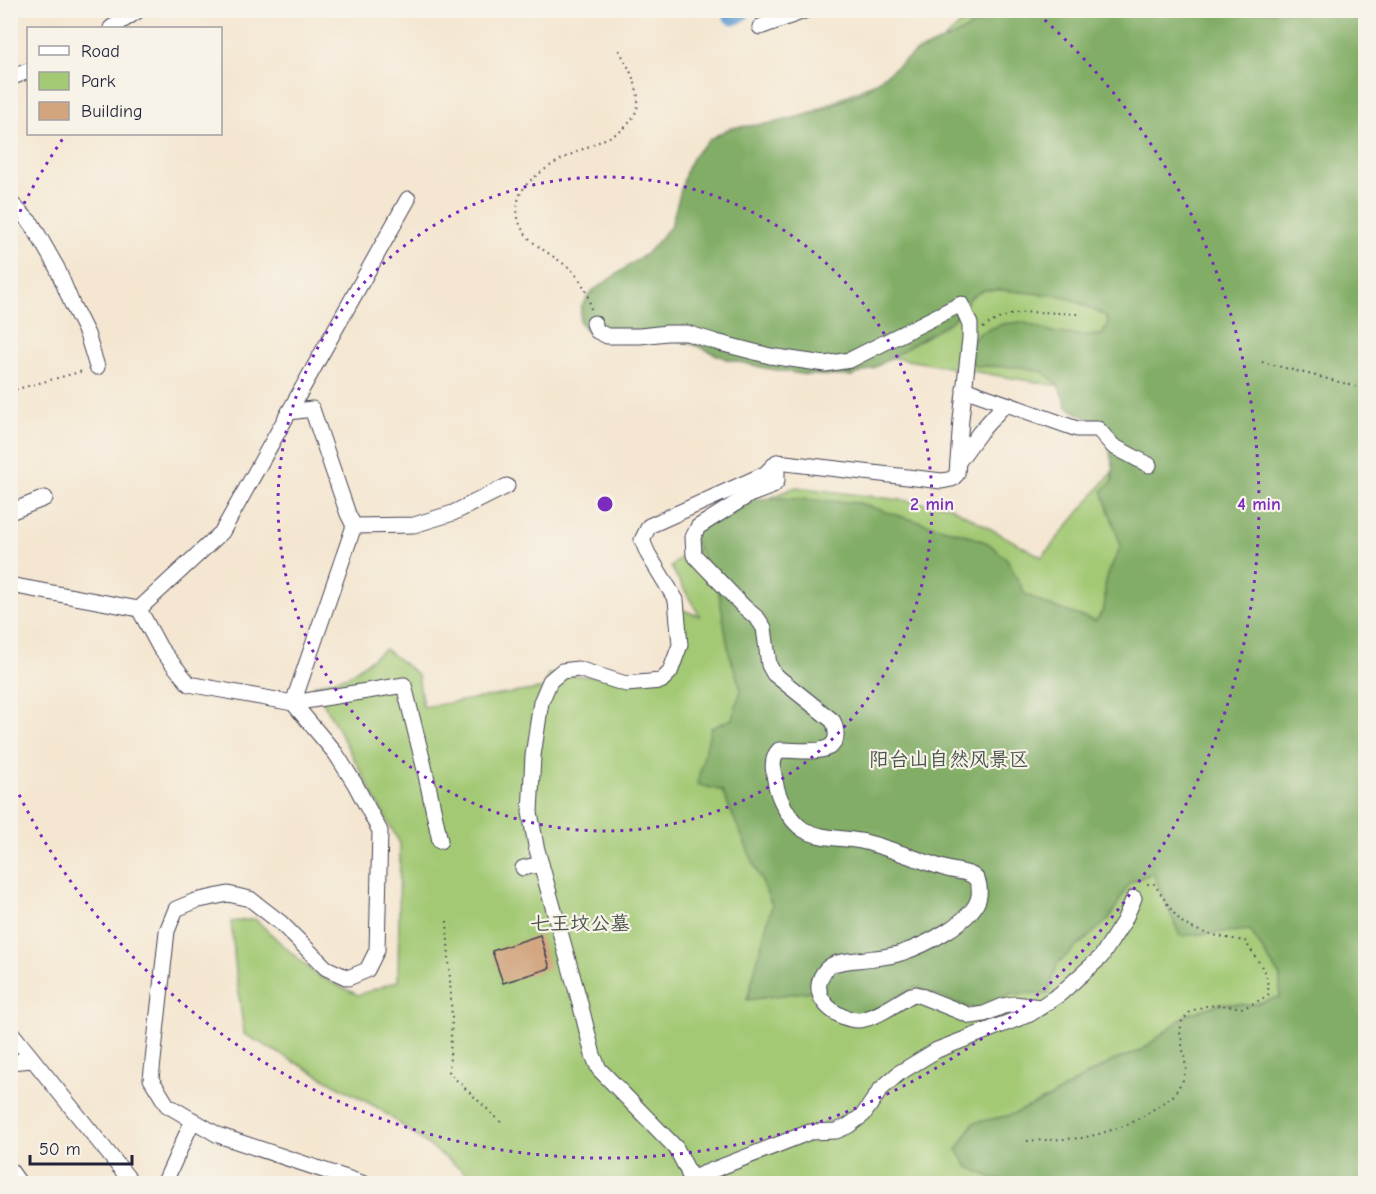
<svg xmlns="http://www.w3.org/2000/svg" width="1376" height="1194" viewBox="0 0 1376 1194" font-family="'Comic Neue','LXGW WenKai TC',sans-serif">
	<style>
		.green { fill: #a3c974; stroke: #627658; stroke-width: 1.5 }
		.forest { fill: #82ad66; stroke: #526850; stroke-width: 1.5 }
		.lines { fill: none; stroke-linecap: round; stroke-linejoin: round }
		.river { stroke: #649ed3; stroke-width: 24 }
		.building { fill: #d2a57f }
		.minor-casing { stroke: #423f51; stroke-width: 17 }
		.path { stroke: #423f51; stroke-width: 2; stroke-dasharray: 1.5 4.5; stroke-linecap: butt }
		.minor { stroke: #fff; stroke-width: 15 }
		.ring { fill: none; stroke: #7b2cbf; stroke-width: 3; stroke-dasharray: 3 6 }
		.labels { text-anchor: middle; stroke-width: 4.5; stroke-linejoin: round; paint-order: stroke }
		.park-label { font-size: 20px; fill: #49544c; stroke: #f7f3e8 }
		.centre { fill: #7b2cbf; stroke: #f7f3e8; stroke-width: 3 }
		.ring-label { font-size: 18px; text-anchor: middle; font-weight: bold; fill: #7b2cbf; stroke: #f7f3e8; stroke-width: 4.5; stroke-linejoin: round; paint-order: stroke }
	</style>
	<rect width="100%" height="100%" fill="#f7f3e8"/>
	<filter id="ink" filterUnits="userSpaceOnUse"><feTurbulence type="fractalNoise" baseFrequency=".0167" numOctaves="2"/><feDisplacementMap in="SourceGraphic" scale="12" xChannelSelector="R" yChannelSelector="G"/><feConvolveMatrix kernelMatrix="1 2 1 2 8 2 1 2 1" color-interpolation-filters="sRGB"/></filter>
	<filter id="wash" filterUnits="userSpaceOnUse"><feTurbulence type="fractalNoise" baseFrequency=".008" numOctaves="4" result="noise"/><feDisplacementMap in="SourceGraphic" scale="24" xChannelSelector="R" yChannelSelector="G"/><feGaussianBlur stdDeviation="1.35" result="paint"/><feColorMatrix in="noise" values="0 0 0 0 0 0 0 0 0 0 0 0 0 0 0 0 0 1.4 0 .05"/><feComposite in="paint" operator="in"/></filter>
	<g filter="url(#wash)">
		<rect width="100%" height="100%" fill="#f4e6d0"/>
		<polygon class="green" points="975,11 1365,11 1365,1183 579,1184 573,1182 472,1177 378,1108 244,1034 236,973 231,922 255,919 287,949 318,976 358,995 398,981 400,844 314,685 348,676 385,649 418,675 423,707 545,688 548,674 623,678 666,672 678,650 674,607 700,616 671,567 715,521 796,487 949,506 1042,557 1142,436 1129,398 697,324 679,236 706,163 920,61"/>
		<path class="forest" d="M1000,11H1365V1183L1003,1184L1002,1181L992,1178L968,1167L957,1150L973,1123L1011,1115L1051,1097L1078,1080L1113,1061L1142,1050L1186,1015L1222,1003L1251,1005L1280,997V977L1250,930L1180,936L1153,873L1130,882L1109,919L1057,964L1048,993L1010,994L978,1010L915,987L862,1018L824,1007L811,991L747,1000L772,905L722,791L697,784L711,728L732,719L741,690L729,653L719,594L711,573L690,533L750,499L781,498L859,503L899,516L964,534L988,543L1007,559L1025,594L1047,605L1095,621C1111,604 1102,599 1106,581C1109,569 1116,557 1121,546L1102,491L1113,481V465L1105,430L1092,420L1081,415L1067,407L1058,385L1043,372L1021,367L975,366L968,357L969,344L980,333L1002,324L1022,322L1056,333L1080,335H1102L1108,325L1106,316L1073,300L1061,296L1001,290H984L971,297L952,321L874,368L852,376L807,375L765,368L726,359L700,347L676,339H607L587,332L580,322L581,307L591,292L647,253L671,226L687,168L694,155L710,139L730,128L774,123L817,112L864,91L916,52L954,36Z"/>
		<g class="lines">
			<polyline class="river" points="734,13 739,10"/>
		</g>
		<g id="blocks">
			<polygon class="building" points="540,935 550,968 503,983 492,951"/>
		</g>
	</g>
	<g filter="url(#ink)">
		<use href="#blocks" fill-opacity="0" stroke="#423f51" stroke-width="1.5"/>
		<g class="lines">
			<g class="minor-casing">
				<g id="minor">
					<polyline points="760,27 807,10"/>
					<polyline points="111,28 139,10"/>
					<polyline points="10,78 28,71"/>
					<polyline points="10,202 32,224 57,268 72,304 87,334 97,367"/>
					<polyline points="964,389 1077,429 1098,429 1113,446 1149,465"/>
					<polyline points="289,412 312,409 348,514 354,526"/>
					<path d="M777,462V481L773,486L749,495L698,527L693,537L694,555L743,606L758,619L764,628L769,665L774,674L833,721C849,761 800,749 779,750C771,758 773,770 775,780C777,796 789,821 804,830C823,840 845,837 865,842C893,849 920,861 947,869C954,871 962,871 969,874C979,877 980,887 979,896C975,921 923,946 901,953C893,956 883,957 874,958C863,960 843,960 834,964C828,966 824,971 821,977C811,999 837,1020 859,1020C875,1019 897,1003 911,995L916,994L971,1016L984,1014L1003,1006L1014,1004L1041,1007"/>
					<polyline points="958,462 980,432 1005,404"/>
					<polyline points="10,512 45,498"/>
					<polyline points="10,585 139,609"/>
					<polyline points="440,841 424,766 404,685 293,703 354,526 414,525 453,513 507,486"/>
					<polyline points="541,864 536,846 530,812 533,756 541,702 550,681 562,671 578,669 626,684 661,681 670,672 680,645 676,600 648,554 642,540 649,526 765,474 777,462 942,481 952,479 957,474 961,419 970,338 970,324 961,304 850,360 825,364 770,356 716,342 687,333 667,333 640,336 607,336 597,331 594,323"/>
					<polyline points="523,868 541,864 580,1003 593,1055 599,1069 676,1148 687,1169 692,1184"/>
					<polyline points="10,1031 133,1184"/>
					<polyline points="10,1062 33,1060"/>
					<polyline points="10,1170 20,1184"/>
					<polyline points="690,1179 810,1132 836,1131 848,1126 863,1115 881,1089 899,1073 937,1050 1030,1014 1060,994 1101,957 1124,921 1134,898"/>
					<polyline points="164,1184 193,1120"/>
					<polyline points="365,1184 218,1135 167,1105 151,1079 167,931 176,909 195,901 228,894 250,899 281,923 326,968 348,978 367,970 377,950 380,831 355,784 336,754 293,703 189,684 160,648 139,609 222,532 408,199"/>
				</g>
			</g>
			<g class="path">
				<path d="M591,309C589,295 581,278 570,269C546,248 512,240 518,201C521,188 530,180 540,173C558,159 581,150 601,141C608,137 616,135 622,130C631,122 639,111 638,99C637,81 626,63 618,48"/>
				<path d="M983,328C1012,306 1045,313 1079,314"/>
				<polyline points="1262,362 1366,389"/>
				<polyline points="10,391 83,371"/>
				<polyline points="447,921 452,1019 449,1073 504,1125"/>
				<path d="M1027,1141L1082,1138L1099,1134L1127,1125L1145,1115L1173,1096L1183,1080L1186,1068L1180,1032L1182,1021L1191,1011L1205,1006L1221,1005L1244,1008L1262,999L1269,994L1266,973L1245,941C1230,939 1192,932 1182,922C1171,912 1163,896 1154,884H1146L1144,886"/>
			</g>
			<use href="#minor" class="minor"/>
		</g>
	</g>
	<g class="ring">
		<circle cx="605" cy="504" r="327"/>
		<path d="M12 228A654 654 0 0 1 66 134M1038 14A654 654 0 1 1 12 780"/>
	</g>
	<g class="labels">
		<g class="park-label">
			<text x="949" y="766">阳台山自然风景区</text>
			<text x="580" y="930">七王坟公墓</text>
		</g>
	</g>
	<circle cx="605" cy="504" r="9" class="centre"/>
	<g class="ring-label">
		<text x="932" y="510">2 min</text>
		<text x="1259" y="510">4 min</text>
	</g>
	<rect width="1376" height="1194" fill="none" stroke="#f7f3e8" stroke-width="36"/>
	<rect x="27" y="27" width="195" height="108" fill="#f7f3e8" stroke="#a29fa3" stroke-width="1.5"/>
	<rect x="39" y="46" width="30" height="9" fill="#ffffff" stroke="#a29fa3" stroke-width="1.5"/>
	<text x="81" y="57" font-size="18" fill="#22223b">Road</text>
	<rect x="39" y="72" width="30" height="18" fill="#a3c974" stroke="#a29fa3" stroke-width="1.5"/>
	<text x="81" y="87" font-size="18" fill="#22223b">Park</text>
	<rect x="39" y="102" width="30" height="18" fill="#d2a57f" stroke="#a29fa3" stroke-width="1.5"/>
	<text x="81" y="117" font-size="18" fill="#22223b">Building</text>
	<path d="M30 1155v9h102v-9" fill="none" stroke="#22223b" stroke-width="3"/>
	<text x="39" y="1155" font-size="18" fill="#22223b" stroke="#f7f3e8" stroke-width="4.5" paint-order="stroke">50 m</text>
</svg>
